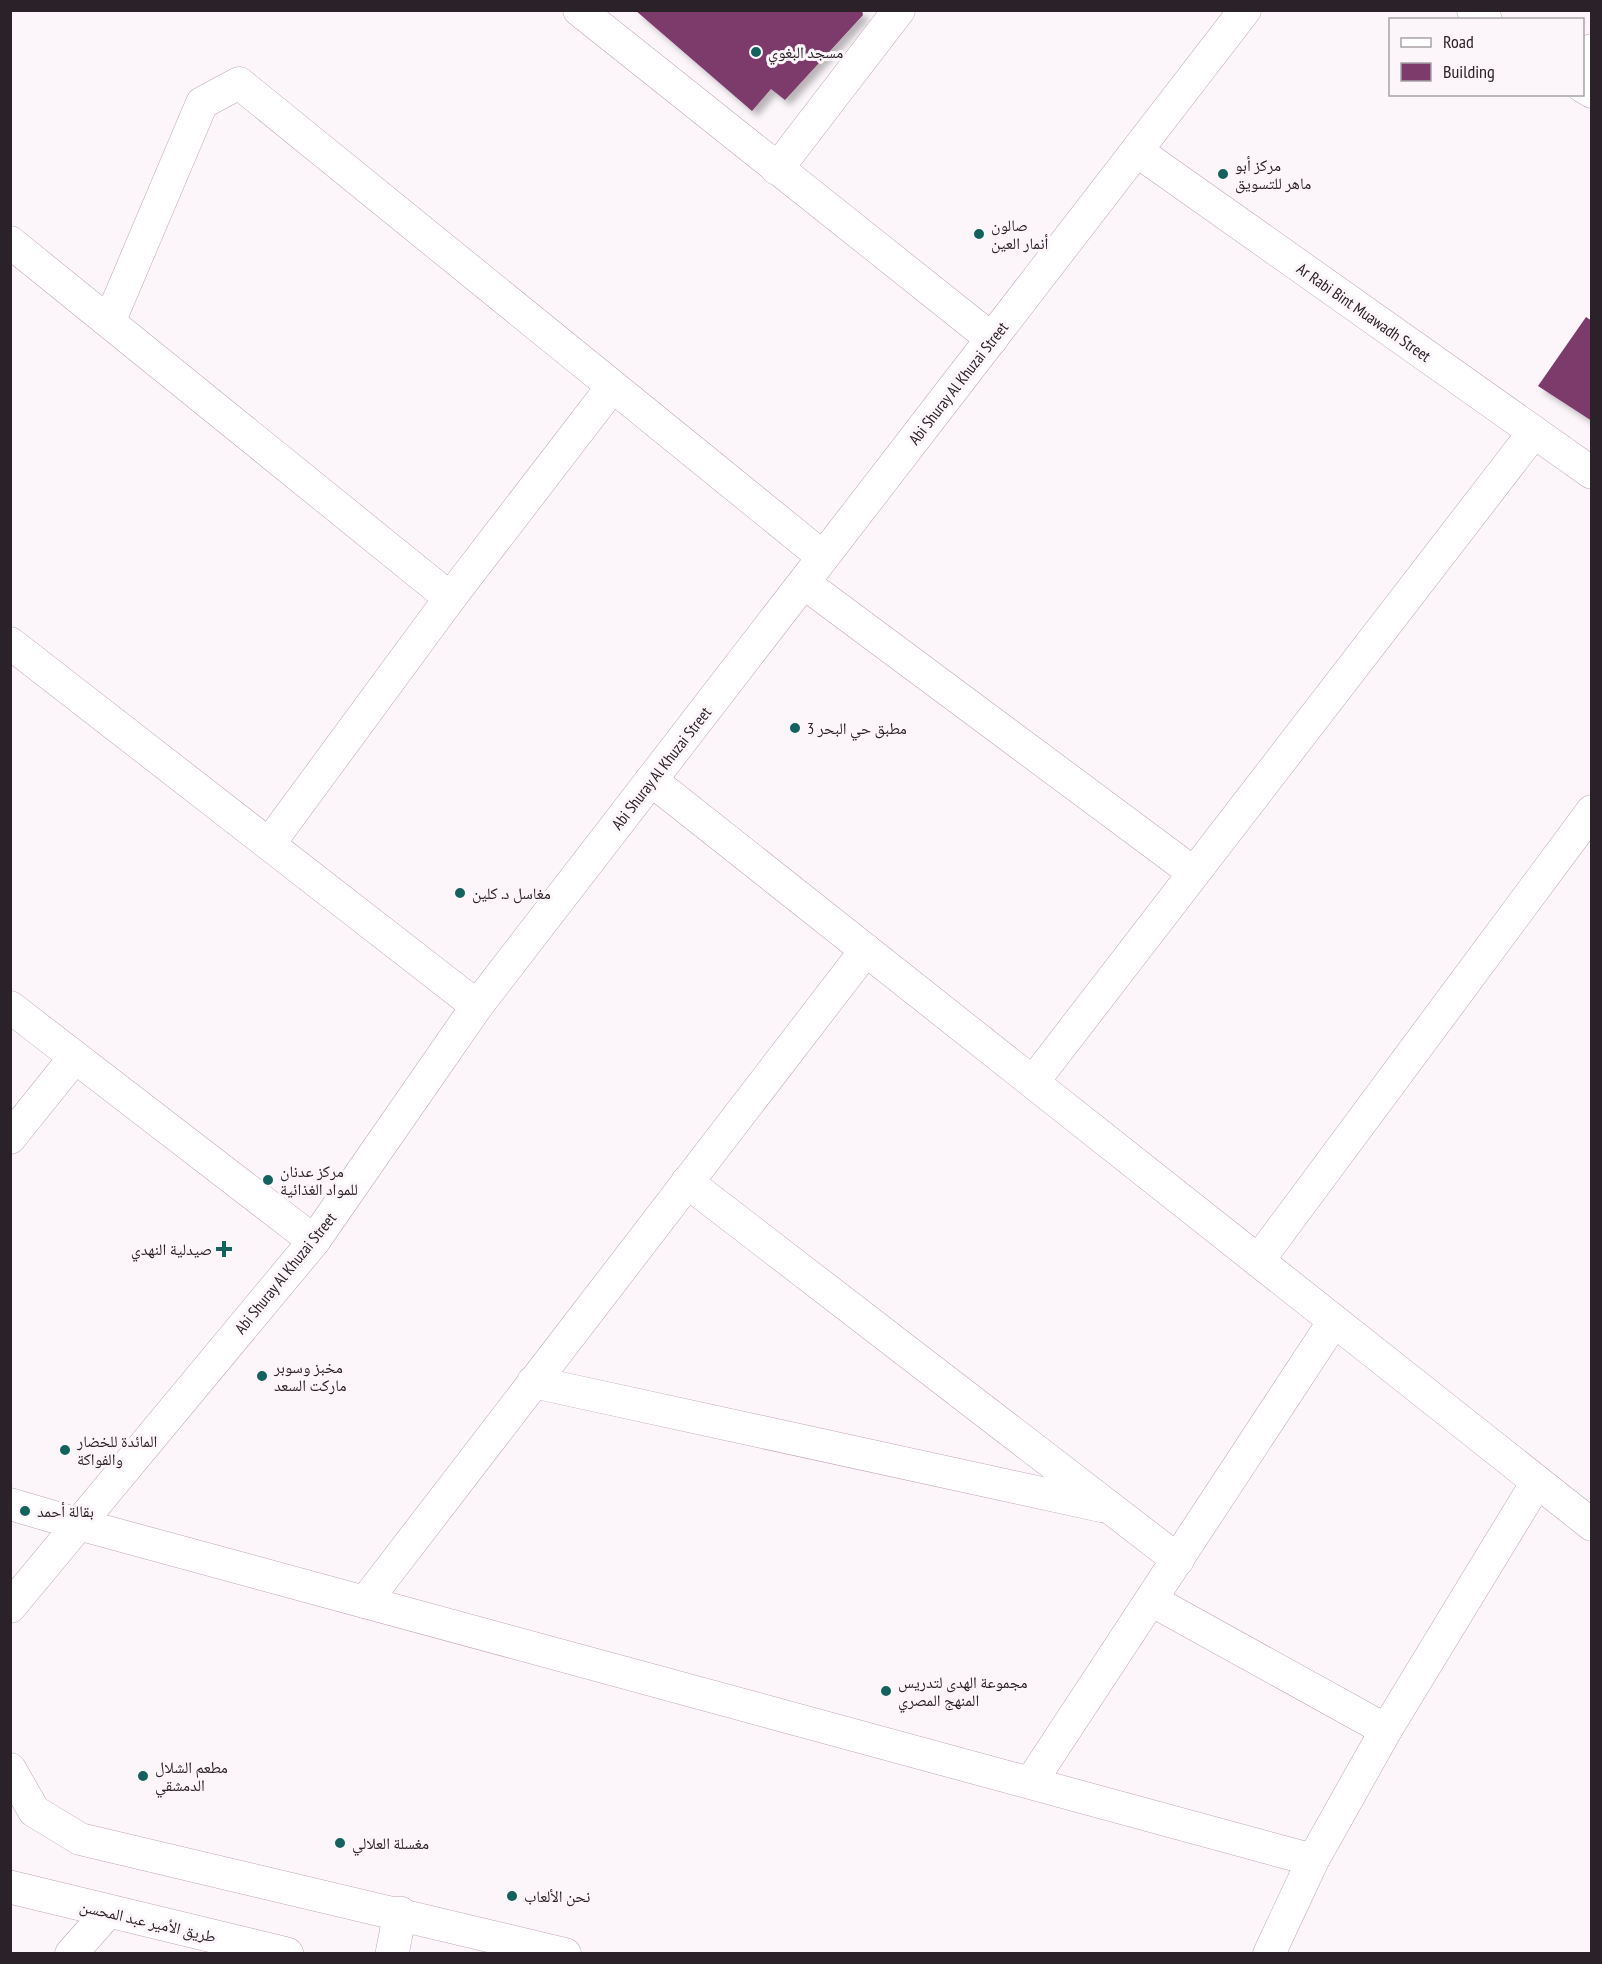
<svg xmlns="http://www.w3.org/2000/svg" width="1602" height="1964" viewBox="0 0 1602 1964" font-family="'PT Sans Narrow','Noto Naskh Arabic',sans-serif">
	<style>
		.building { fill: #7d3b6c; filter: url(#shadow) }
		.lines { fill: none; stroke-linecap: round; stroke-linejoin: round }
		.minor-casing { stroke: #c0a5b7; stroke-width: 33 }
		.secondary-casing { stroke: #c0a5b7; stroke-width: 34 }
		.minor { stroke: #fff; stroke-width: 32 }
		.secondary { stroke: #fff; stroke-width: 33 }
		.poi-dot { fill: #14625d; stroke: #fcf6fa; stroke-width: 2 }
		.labels { text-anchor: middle; stroke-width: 6; stroke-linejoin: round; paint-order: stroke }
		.poi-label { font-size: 16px; fill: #2b2128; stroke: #fcf6fa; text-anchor: start }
		.street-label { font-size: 16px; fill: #2b2128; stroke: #fcf6fa }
	</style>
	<defs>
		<filter id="shadow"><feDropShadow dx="5.5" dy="5.5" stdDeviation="3" flood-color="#0004"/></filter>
	</defs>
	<rect width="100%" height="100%" fill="#fcf6fa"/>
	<g class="building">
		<polygon points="635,10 862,10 863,15 785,100 771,89 752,111"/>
		<polygon points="1586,317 1592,321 1592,421 1538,386"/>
	</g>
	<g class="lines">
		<g class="minor-casing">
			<g id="minor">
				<polyline points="579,10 992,339"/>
				<polyline points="1473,10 1486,20"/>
				<polyline points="1582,64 1592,50"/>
				<polyline points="1582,86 1592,92"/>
				<polyline points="1137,151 1592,473"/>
				<polyline points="777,169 899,10"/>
				<polyline points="10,242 450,598"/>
				<polyline points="110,320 202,103 239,83 823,557"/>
				<polyline points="804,583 1194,873"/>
				<polyline points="10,643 477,1006"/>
				<polyline points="651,780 1592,1525"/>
				<polyline points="269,844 450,598 612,387"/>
				<polyline points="10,1007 314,1241"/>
				<polyline points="1033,1082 1534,432"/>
				<polyline points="10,1138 75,1057"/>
				<polyline points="687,1182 1178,1560"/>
				<polyline points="1258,1261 1592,811"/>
				<polyline points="533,1382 1101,1506"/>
				<polyline points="10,1504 78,1524 1313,1860"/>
				<polyline points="1151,1600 1386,1730"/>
				<polyline points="365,1602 866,950"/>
				<polyline points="10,1607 314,1241 477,1006 1245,10"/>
				<polyline points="10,1769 34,1811 80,1839 565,1954"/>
				<polyline points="1031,1782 1334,1321"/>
				<polyline points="71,1954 108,1912"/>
				<polyline points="1269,1954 1313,1860 1386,1730 1537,1482"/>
			</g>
		</g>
		<g class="secondary-casing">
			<g id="secondary">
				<polyline points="10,1887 287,1954"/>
				<polyline points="392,1954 400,1913"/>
			</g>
		</g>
		<use href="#minor" class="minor"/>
		<use href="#secondary" class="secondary"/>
	</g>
	<g class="poi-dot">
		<circle cx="756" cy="52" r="6"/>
		<circle cx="1223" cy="174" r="6"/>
		<circle cx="979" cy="234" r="6"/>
		<circle cx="795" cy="728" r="6"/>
		<circle cx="460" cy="893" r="6"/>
		<circle cx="268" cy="1180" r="6"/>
		<path d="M221 1240h6v6h6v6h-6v6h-6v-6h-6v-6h6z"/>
		<circle cx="262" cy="1376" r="6"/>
		<circle cx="65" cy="1450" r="6"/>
		<circle cx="25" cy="1511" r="6"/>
		<circle cx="886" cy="1691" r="6"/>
		<circle cx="143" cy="1776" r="6"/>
		<circle cx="340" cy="1843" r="6"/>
		<circle cx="512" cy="1896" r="6"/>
	</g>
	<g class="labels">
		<g class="poi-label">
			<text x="768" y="58">مسجد البغوي</text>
			<text x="1235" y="171">مركز أبو<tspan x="1235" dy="18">ماهر للتسويق</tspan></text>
			<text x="991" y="231">صالون<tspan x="991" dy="18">أنمار العين</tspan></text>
			<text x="807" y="734">مطبق حي البحر 3</text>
			<text x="472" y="899">مغاسل د. كلين</text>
			<text x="280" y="1177">مركز عدنان<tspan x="280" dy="18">للمواد الغذائية</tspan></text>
			<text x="212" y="1255" text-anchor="end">صيدلية النهدي</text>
			<text x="274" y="1373">مخبز وسوبر<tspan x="274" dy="18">ماركت السعد</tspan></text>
			<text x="77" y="1447">المائدة للخضار<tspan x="77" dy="18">والفواكة</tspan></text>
			<text x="37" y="1517">بقالة أحمد</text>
			<text x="898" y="1688">مجموعة الهدى لتدريس<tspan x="898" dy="18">المنهج المصري</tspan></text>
			<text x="155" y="1773">مطعم الشلال<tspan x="155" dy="18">الدمشقي</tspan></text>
			<text x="352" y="1849">مغسلة العلالي</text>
			<text x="524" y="1902">نحن الألعاب</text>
		</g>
		<g class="street-label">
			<text transform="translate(1364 312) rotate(35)" y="6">Ar Rabi Bint Muawadh Street</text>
			<text transform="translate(958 383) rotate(-52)" y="6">Abi Shuray Al Khuzai Street</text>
			<text transform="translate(661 768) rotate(-52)" y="6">Abi Shuray Al Khuzai Street</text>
			<text transform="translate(285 1273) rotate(-51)" y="6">Abi Shuray Al Khuzai Street</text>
			<text transform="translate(148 1921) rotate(13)" y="6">طريق الأمير عبد المحسن</text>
		</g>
	</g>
	<rect width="1602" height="1964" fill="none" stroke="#2b2128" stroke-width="24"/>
	<rect x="1389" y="18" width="195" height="78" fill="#fcf6fa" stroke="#a8a1a6" stroke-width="1.5"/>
	<rect x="1401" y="38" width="30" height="9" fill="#ffffff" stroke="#a8a1a6" stroke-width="1.5"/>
	<text x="1443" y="48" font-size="18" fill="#2b2128">Road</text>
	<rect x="1401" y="63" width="30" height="18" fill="#7d3b6c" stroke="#a8a1a6" stroke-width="1.5"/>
	<text x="1443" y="78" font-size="18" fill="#2b2128">Building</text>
</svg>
